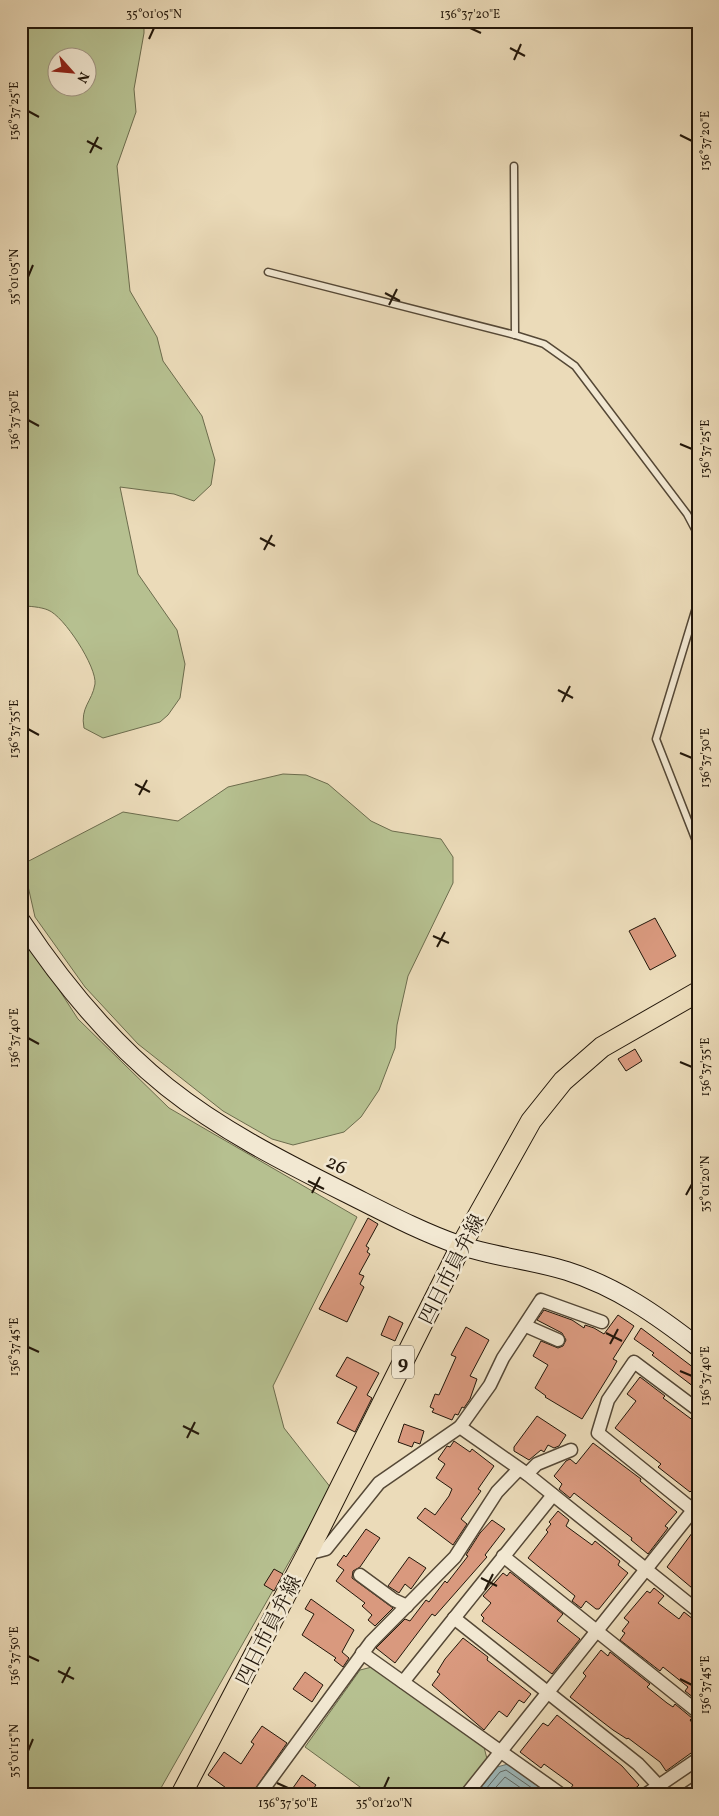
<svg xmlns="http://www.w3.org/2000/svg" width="719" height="1816" viewBox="0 0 719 1816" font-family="Vollkorn,'Noto Serif JP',serif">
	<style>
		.green { fill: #b6c090; stroke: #6c6c4d; fill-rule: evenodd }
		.water { fill: #9db8ba; stroke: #6c7874 }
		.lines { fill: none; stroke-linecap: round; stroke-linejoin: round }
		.shore { stroke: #606862; stroke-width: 1 }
		.building { fill: #d9997e; stroke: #23170a }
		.lane-casing { stroke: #554836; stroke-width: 9 }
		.street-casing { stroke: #554836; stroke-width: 15 }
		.secondary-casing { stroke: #23170a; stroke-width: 20 }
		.primary-casing { stroke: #23170a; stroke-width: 22 }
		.lane { stroke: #f2e8d2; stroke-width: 6 }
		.street { stroke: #f2e8d2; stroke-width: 12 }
		.secondary { stroke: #f2e8d2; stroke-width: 18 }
		.primary { stroke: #ebdbb9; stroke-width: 20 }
		.ticks { fill: none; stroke: #23170a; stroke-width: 2 }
		.labels { text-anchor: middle; stroke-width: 5; stroke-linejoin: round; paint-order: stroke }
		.shield { fill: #f2e8d2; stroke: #615646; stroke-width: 1 }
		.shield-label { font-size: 19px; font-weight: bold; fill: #23170a }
		.street-label { font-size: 20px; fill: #23170a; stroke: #f2e8d2 }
		.neatline { fill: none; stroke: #23170a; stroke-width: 2 }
		.ticks-label { font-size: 12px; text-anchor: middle; fill: #23170a }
	</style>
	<rect width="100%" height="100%" fill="#ebdbb9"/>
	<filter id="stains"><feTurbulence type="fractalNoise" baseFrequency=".004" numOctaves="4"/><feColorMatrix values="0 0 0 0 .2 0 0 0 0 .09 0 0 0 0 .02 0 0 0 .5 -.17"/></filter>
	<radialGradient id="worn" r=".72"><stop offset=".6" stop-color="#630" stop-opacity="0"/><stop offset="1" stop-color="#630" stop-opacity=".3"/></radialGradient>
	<g class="green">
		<path d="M21,21H144V33L134,89L136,112L117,166L130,291L157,337L163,361L202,416L215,460L211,485L194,501L174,494L120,487L138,574L177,630L185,664L180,698L168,715L160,722L103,738L84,728C80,707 92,702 95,684C97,667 64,616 48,610C41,607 29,606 21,606ZM58,58H88V88H58Z"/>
		<polygon points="283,774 306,775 328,784 371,821 392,831 441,839 453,857 453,883 408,976 397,1025 395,1048 379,1090 361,1117 344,1132 293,1145 272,1139 223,1111 138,1044 85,987 35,917 23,864 123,812 178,821 228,787"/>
		<polygon points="21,931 78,1019 169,1108 357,1217 273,1386 284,1428 331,1488 157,1795 21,1795"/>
		<polygon points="372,1667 484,1747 487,1759 458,1795 371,1795 305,1747 360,1670"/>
	</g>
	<polygon class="water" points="508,1764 550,1795 475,1795 497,1767"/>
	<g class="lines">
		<g class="shore">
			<polyline points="481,1795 500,1772 506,1770 542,1795"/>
			<polyline points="489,1795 505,1777 531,1795"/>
		</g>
	</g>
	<g class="building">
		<polygon points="655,918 676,956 650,970 629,931"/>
		<polygon points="635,1049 642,1061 626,1071 618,1059"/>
		<polygon points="368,1218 378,1224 366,1246 369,1248 367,1252 370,1254 359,1274 364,1276 360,1284 364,1287 347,1322 319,1309"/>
		<polygon points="544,1310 572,1320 584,1328 585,1325 594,1328 604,1334 618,1315 634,1326 613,1359 617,1361 611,1372 582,1419 545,1397 546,1396 535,1388 548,1365 533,1356 541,1341 558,1348 563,1346 566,1340 562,1333 537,1320"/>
		<polygon points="389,1316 403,1323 395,1341 381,1335"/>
		<polygon points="466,1327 489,1340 470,1376 477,1379 470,1399 464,1408 462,1407 458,1415 455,1414 452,1420 432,1412 434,1409 430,1407 435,1394 439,1395 456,1357 451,1355"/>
		<polygon points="641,1328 698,1371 698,1390 652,1355 654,1353 634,1339"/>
		<polygon points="347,1357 379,1373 367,1395 372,1398 355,1432 337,1423 357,1387 336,1376"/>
		<polygon points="640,1377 665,1396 663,1398 698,1424 698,1495 692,1490 690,1492 658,1467 661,1464 615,1428 636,1401 627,1394"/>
		<polygon points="537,1416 566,1435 559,1446 554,1448 548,1445 544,1452 541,1450 529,1460 514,1451 514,1447"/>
		<polygon points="404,1424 424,1431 420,1444 414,1442 412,1447 398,1442"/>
		<polygon points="454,1441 470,1452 472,1449 494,1466 478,1489 481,1491 461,1519 467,1524 453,1545 417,1518 425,1508 435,1515 449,1496 452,1489 436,1478 445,1464 438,1459 447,1446 450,1447"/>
		<polygon points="593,1443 641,1479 640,1481 677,1512 665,1526 668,1528 648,1554 631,1540 632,1538 574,1493 570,1498 559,1489 562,1484 554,1476 566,1461 570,1459 576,1464"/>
		<polygon points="558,1511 569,1520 566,1526 592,1545 595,1541 620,1561 618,1565 628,1573 599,1609 596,1609 586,1601 581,1608 572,1601 575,1596 528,1558 548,1532 546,1530 551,1524 549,1522"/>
		<polygon points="492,1520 505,1529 485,1555 487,1557 435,1616 432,1614 395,1663 376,1648 405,1619 410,1621 426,1600 429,1602 445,1581 447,1583 468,1556 466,1555 480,1533"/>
		<polygon points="698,1525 698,1593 667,1567"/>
		<polygon points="366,1529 380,1538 360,1567 353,1571 352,1578 393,1608 375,1626 368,1620 372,1615 362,1606 365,1603 336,1581 344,1570 337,1565 344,1555 346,1557"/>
		<polygon points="409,1557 426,1568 411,1589 405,1584 399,1593 388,1586"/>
		<polygon points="274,1569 283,1574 274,1591 264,1585"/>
		<polygon points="510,1572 563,1614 557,1621 580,1639 552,1674 482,1621 484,1618 481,1615 491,1603 483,1596 503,1573 507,1576"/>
		<polygon points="654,1588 664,1596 658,1603 679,1619 684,1612 698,1623 698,1701 685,1691 688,1687 663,1667 660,1671 620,1640 625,1633 622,1631 629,1622 624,1618 647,1591 650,1593"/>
		<polygon points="311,1599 354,1630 342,1652 349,1658 343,1667 334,1660 336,1658 302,1635 314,1614 305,1609"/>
		<polygon points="463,1638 488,1657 487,1660 531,1694 524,1703 519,1700 507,1717 499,1711 484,1730 432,1685 440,1674 437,1672 445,1659"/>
		<polygon points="601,1650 608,1656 610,1652 650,1684 647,1687 667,1703 673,1707 675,1704 692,1718 690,1720 698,1731 698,1748 666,1771 660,1762 628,1738 627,1739 613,1730 570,1697 586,1676 583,1673"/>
		<polygon points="305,1672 323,1685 312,1702 293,1689"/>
		<polygon points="557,1715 622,1766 639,1785 628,1795 578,1795 570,1789 573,1785 544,1764 541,1768 520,1752 543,1723 548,1726"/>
		<polygon points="262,1726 287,1743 251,1795 236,1795 208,1775 224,1752 241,1764 254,1744 251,1742"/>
		<polygon points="302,1775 316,1785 309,1795 288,1795"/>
	</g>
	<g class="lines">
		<g class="lane-casing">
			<g id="lane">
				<polyline points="514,166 515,335"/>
				<polyline points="268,272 515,335 544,344 575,366 687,514 696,531 698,572"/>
				<polyline points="698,601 656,739 698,846"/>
			</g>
		</g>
		<g class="street-casing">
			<g id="street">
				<polyline points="526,1326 558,1340"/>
				<polyline points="698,1410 634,1362 608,1400 598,1433 698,1514"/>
				<polyline points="460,1427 490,1385 503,1358 541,1300 602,1322"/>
				<polyline points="527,1474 537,1464 571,1450"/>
				<polyline points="307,1554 326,1549 379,1483 460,1427 527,1474 698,1611"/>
				<polyline points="503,1556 698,1712"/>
				<polyline points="360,1575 394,1600 407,1606"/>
				<polyline points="454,1618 638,1764 658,1785"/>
				<polyline points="362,1653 562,1795"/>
				<polyline points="403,1682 553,1495"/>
				<polyline points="259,1795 371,1642 455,1557 497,1492 519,1469"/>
				<polyline points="466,1795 698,1504"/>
				<polyline points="645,1795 698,1759"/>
				<polyline points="686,1795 698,1787"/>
			</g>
		</g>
		<g class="secondary-casing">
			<path id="secondary" d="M21,921C62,983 110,1041 167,1087C221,1130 282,1161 344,1192C382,1211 419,1231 459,1245C494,1257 532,1260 567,1271C617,1287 657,1315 698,1347"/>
		</g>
		<g class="primary-casing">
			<polyline id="primary" points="181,1795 307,1554 461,1246 531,1121 563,1081 602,1047 698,992"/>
		</g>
		<use href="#lane" class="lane"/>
		<use href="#street" class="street"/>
		<use href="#secondary" class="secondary"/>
		<use href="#primary" class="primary"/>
	</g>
	<path class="ticks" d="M470,28L481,33M149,39L154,28M510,48L525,56M514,60L521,44M28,111L39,117M680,135L692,141M87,141L102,149M90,153L98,137M28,277L33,265M385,293L400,301M389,305L397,289M28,420L39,426M680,444L692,449M260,538L275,546M264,550L272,535M558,690L573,698M562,702L570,686M28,729L39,735M680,753L692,758M135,784L150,792M139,795L147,780M433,936L449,943M437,947L445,932M28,1038L39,1044M680,1062L692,1067M308,1181L324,1189M312,1193L320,1177M686,1195L692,1184M606,1333L622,1341M610,1344L618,1329M28,1347L39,1352M680,1371L692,1376M183,1426L199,1434M187,1438L195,1422M481,1578L497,1586M485,1590L493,1574M28,1656L39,1661M58,1671L74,1679M680,1679L692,1685M62,1683L70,1667M28,1751L33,1739M277,1783L288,1788M384,1788L389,1777"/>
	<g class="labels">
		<rect class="shield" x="392" y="1345.5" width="22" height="33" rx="4"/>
		<g class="shield-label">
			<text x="403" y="1369">9</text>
		</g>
		<g class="street-label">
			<text transform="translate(337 1164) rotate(27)" y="7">26</text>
			<text transform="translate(451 1269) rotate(-63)" y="7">四日市員弁線</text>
			<text transform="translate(268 1630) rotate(-63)" y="7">四日市員弁線</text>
		</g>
	</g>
	<rect width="719" height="1816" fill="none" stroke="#ebdbb9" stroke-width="55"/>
	<g transform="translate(72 72) rotate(117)"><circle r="24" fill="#f2e8d2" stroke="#9f9482"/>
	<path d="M0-4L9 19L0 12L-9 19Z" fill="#8f2418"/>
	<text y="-8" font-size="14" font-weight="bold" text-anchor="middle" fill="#23170a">N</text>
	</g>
	<rect x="28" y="28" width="664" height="1760" class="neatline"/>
	<g class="ticks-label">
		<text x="154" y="18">35°01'05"N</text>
		<text x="470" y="18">136°37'20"E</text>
		<text transform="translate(14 111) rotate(-90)" y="4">136°37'25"E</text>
		<text transform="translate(705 141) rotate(-90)" y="4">136°37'20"E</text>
		<text transform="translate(14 277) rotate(-90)" y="4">35°01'05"N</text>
		<text transform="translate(14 420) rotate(-90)" y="4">136°37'30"E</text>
		<text transform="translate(705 449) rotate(-90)" y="4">136°37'25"E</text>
		<text transform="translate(14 729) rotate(-90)" y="4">136°37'35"E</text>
		<text transform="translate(705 758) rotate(-90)" y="4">136°37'30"E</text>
		<text transform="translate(14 1038) rotate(-90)" y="4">136°37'40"E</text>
		<text transform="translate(705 1067) rotate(-90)" y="4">136°37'35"E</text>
		<text transform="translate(705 1184) rotate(-90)" y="4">35°01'20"N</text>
		<text transform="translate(14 1347) rotate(-90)" y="4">136°37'45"E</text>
		<text transform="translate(705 1376) rotate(-90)" y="4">136°37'40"E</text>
		<text transform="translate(14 1656) rotate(-90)" y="4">136°37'50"E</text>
		<text transform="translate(705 1685) rotate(-90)" y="4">136°37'45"E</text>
		<text transform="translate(14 1751) rotate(-90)" y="4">35°01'15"N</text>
		<text x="288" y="1807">136°37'50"E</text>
		<text x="384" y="1807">35°01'20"N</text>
	</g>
	<rect width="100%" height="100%" filter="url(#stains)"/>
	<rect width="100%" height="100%" fill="url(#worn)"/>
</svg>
